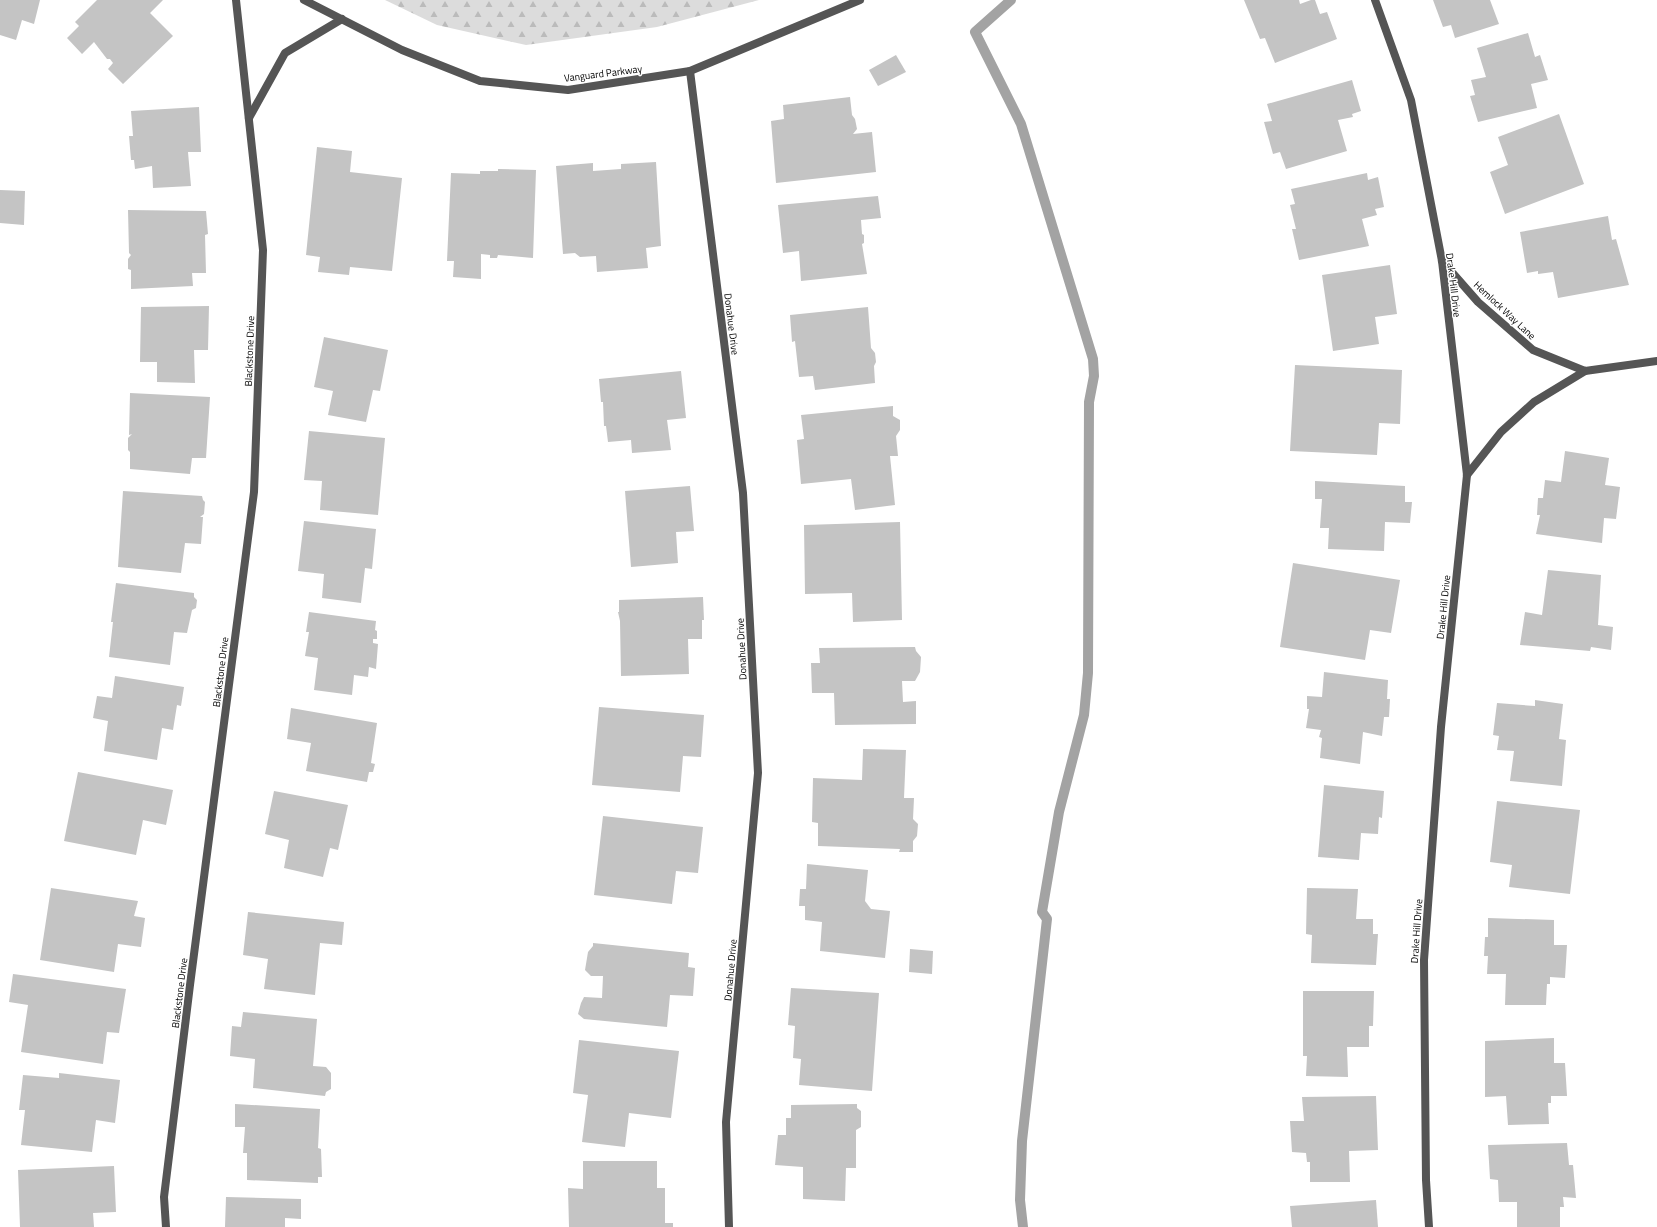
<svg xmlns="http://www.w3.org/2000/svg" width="1657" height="1227" viewBox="0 0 1657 1227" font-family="'Titillium Web',sans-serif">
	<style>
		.forest { fill: url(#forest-firs) }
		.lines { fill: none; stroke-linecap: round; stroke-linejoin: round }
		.stream { stroke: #a3a3a3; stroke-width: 10 }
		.building { fill: #c4c4c4 }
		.minor { stroke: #555; stroke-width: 8 }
		.labels { text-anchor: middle; stroke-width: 3; stroke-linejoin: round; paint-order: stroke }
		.street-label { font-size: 10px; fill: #000; stroke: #fff }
	</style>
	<defs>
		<pattern id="forest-firs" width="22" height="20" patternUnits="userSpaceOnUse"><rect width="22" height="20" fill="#dcdcdc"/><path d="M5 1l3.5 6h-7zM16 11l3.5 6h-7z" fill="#bbb"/></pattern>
	</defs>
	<rect width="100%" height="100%" fill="#fff"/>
	<polygon class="forest" points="385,0 759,0 657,27 526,45 437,25"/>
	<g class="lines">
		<polyline class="stream" points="1011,0 975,32 1021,124 1093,359 1094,376 1089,402 1088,673 1084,715 1059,812 1042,912 1047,919 1022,1141 1020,1200 1023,1227"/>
	</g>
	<g class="building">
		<polygon points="0,0 40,0 34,24 22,20 16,40 0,35"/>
		<polygon points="97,0 163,0 150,13 173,36 123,84 108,69 113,63 110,59 107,59 94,42 82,54 67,38 79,26 75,22"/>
		<polygon points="1244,0 1299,0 1300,4 1311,0 1315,0 1320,14 1327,12 1337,39 1275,63 1265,38 1260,39"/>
		<polygon points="1433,0 1490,0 1499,24 1455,38 1451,25 1443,27"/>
		<polygon points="1528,33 1535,57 1540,55 1548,80 1531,84 1537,108 1478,122 1470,96 1475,95 1471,80 1486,77 1477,48"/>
		<polygon points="896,55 906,72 878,86 869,70"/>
		<polygon points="1352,80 1361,111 1352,114 1353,117 1338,120 1347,151 1286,169 1280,152 1273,154 1264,122 1272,121 1267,104"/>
		<polygon points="850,97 852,115 855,119 857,129 853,134 872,132 876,172 776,183 771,121 784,119 783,105"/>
		<polygon points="199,107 201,152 188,152 191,186 153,188 152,166 135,169 134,160 131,160 129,136 133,136 131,111"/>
		<polygon points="1559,114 1584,184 1505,214 1490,172 1508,165 1498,137"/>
		<polygon points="317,147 352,151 350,172 402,178 392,271 350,267 349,275 318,272 320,257 306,255"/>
		<polygon points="656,162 661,246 646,248 648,268 597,272 596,256 580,257 575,253 563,254 556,166 593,163 593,171 621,169 621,164"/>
		<polygon points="498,169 536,170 533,258 498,255 497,258 490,258 490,255 481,254 481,279 453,277 454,261 447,261 451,173 480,174 480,171 498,171"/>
		<polygon points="1367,173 1368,180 1378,177 1384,207 1375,209 1377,215 1362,219 1369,246 1299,260 1292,229 1296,229 1290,205 1295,204 1291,189"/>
		<polygon points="0,190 25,191 24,225 0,223"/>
		<polygon points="878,196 881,218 861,220 862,234 864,235 864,243 862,244 867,274 801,281 799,251 783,253 778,205"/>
		<polygon points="128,210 206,211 208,234 205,235 206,273 192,273 193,286 131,289 131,270 128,269 128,259 131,255 129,253"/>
		<polygon points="1608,216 1612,240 1616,239 1629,285 1558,298 1553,272 1538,274 1538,271 1527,273 1520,232"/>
		<polygon points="1390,265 1397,314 1375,317 1379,344 1333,351 1322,275"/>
		<polygon points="209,306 208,350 194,350 195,383 157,382 157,362 140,362 141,307"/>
		<polygon points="868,307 871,348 875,353 876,362 874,366 875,383 815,390 813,376 799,377 795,341 792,342 790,315"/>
		<polygon points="324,337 388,350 380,391 373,390 366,422 328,415 333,391 314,387"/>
		<polygon points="1295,365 1402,370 1400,424 1379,423 1377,455 1290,451"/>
		<polygon points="681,371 686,418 667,420 671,450 632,453 631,440 608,442 606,426 604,426 603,402 601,402 599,379"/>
		<polygon points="130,393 210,397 206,458 192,458 190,474 130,469 130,452 128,450 128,438 132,434 129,435"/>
		<polygon points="893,406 893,416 900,420 900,430 896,436 898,456 890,456 895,505 855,510 851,479 801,484 797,440 804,439 801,415"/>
		<polygon points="309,431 385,438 378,515 320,510 322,481 304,480"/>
		<polygon points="1565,451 1609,458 1605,485 1620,487 1616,519 1604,518 1602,543 1536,534 1540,515 1537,515 1538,498 1543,498 1545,480 1561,482"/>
		<polygon points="1315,481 1405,486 1405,502 1412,502 1410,523 1385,522 1384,551 1328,549 1329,528 1320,528 1322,499 1315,499"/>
		<polygon points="690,486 694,531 676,532 678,563 631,567 625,491"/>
		<polygon points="123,491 202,496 203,500 205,502 204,514 200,517 203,517 201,544 185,543 181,573 118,567"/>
		<polygon points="304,521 376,529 372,569 365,568 361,603 322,598 324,574 298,571"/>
		<polygon points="900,522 902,620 853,622 852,593 805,594 804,525"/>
		<polygon points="1293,563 1400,580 1391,633 1370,630 1365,660 1280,647"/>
		<polygon points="1548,570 1601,575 1598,625 1613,627 1611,650 1591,647 1590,651 1520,645 1525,612 1542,615"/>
		<polygon points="116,583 194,593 194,597 197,600 196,608 192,610 187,633 174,632 170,665 109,657 113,622 111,622"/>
		<polygon points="703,597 704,620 702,620 702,639 688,639 689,674 621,676 620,621 618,612 619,612 619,600"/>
		<polygon points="309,612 376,621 375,630 377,631 377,639 373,639 373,643 378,644 376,669 369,667 368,677 354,675 352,695 314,690 318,658 305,656 309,632 306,632"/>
		<polygon points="915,647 916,651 921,657 920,672 915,681 902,681 903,702 916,701 916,724 835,725 834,693 812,693 811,663 820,663 819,648"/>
		<polygon points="1324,672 1388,680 1387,699 1390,699 1389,717 1384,717 1382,736 1363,732 1360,764 1320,758 1322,738 1319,737 1321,730 1306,728 1309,709 1307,709 1307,696 1322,697"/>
		<polygon points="115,676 184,687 181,706 177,705 173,730 162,728 157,760 104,751 108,721 93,718 97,696 112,698"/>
		<polygon points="1535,700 1563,704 1559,739 1566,740 1562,786 1510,781 1514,751 1497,750 1499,736 1493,735 1497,703 1535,706"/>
		<polygon points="599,707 704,715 701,757 683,756 680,792 592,785"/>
		<polygon points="291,708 377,723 371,763 375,764 373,772 369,772 367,782 306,771 311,743 287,739"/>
		<polygon points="863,749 906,750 904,798 914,798 913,819 918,824 917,836 913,841 913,852 899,852 900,849 818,846 818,823 812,822 813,778 862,780"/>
		<polygon points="78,772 173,790 166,825 143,820 136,855 64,841"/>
		<polygon points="1324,785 1384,791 1382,818 1379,817 1378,834 1361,833 1359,860 1318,857"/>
		<polygon points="274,791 348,805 338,850 330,848 323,877 284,868 289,840 265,834"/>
		<polygon points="1497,801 1580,810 1570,894 1509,887 1512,865 1490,862"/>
		<polygon points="603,816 703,827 698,873 676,871 672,904 594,895"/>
		<polygon points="807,864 868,870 865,901 871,909 890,911 885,958 820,951 822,922 805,920 805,906 799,906 800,889 806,889"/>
		<polygon points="51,888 138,901 134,916 145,918 141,947 118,944 114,972 40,960"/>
		<polygon points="1307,888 1358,889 1356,919 1373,919 1373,934 1378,934 1376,965 1311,963 1312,935 1306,934"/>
		<polygon points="248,912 344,922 342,945 320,943 315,995 264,989 268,959 243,955"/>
		<polygon points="1488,918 1554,920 1554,945 1567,945 1565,978 1550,977 1550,984 1547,984 1546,1005 1505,1005 1506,974 1487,974 1488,956 1484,956 1485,937 1488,937"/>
		<polygon points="593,943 689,953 688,967 695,968 693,996 670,995 667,1027 584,1019 578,1014 581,1003 584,997 602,998 603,976 591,976 585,970 588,952 593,946"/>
		<polygon points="910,949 933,951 932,974 909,972"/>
		<polygon points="13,974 126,989 119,1033 107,1032 103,1064 21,1052 28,1005 9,1002"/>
		<polygon points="791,988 879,993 872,1091 799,1085 801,1059 793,1058 795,1026 788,1025"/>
		<polygon points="1303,991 1374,991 1373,1026 1369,1026 1369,1047 1347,1047 1348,1077 1306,1076 1307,1056 1303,1056"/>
		<polygon points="243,1012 317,1019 313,1066 326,1067 331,1073 331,1089 326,1092 325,1096 253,1088 255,1059 230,1056 232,1026 241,1027"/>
		<polygon points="1554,1038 1554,1063 1565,1063 1567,1096 1551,1096 1551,1103 1548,1103 1549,1124 1508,1125 1506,1096 1485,1097 1485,1041"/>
		<polygon points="579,1040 679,1051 671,1118 629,1113 625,1147 582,1142 588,1095 573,1093"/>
		<polygon points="59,1073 120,1080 115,1123 96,1120 92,1152 21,1145 25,1110 19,1110 23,1075 59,1078"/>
		<polygon points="1376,1096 1378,1150 1349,1151 1350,1182 1310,1182 1310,1162 1307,1162 1306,1153 1292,1152 1290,1121 1304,1121 1302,1097"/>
		<polygon points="235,1104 320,1109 318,1148 321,1149 322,1177 318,1177 318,1183 247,1180 247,1153 243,1153 245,1127 235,1127"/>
		<polygon points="857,1104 857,1108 861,1111 861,1127 856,1130 856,1168 846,1168 845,1201 803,1199 803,1167 775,1165 778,1135 786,1135 786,1118 791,1118 791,1105"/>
		<polygon points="1567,1143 1569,1165 1573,1165 1576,1198 1563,1197 1564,1207 1560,1207 1560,1227 1517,1227 1517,1202 1499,1202 1498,1180 1490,1179 1488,1145"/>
		<polygon points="583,1161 657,1161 657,1188 665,1188 665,1223 673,1223 673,1227 569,1227 568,1188 583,1189"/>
		<polygon points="114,1166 116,1212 93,1213 94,1227 20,1227 18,1170"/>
		<polygon points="226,1197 301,1199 301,1219 285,1218 285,1227 225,1227"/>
		<polygon points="1376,1200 1378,1227 1292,1227 1290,1206"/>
	</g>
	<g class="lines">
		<g class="minor">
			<polyline points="304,0 402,50 480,81 568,90 690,71 860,0"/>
			<polyline points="1375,0 1411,100 1442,261 1467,475 1441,727 1424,960 1426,1180 1429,1227"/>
			<polyline points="690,71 743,493 758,773 726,1122 729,1227"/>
			<polyline points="249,118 285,53 342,19"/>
			<polyline points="1442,261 1478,302 1533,350 1585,371 1657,361"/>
			<polyline points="1467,475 1501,432 1534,402 1585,371"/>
			<polyline points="166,1227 164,1197 190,985 254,492 263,250 236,0"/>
		</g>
	</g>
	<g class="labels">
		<g class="street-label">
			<text transform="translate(603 73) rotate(-7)" y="4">Vanguard Parkway</text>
			<text transform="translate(1454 285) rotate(83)" y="4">Drake Hill Drive</text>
			<text transform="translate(1505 310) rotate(43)" y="4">Hemlock Way Lane</text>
			<text transform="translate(732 324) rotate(83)" y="4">Donahue Drive</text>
			<text transform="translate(249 351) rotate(-88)" y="4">Blackstone Drive</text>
			<text transform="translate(1443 607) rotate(-84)" y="4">Drake Hill Drive</text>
			<text transform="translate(741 649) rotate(-93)" y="4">Donahue Drive</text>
			<text transform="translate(220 672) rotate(-83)" y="4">Blackstone Drive</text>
			<text transform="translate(1416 931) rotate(-86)" y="4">Drake Hill Drive</text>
			<text transform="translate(730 970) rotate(-85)" y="4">Donahue Drive</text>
			<text transform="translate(179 993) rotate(-83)" y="4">Blackstone Drive</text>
		</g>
	</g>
</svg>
